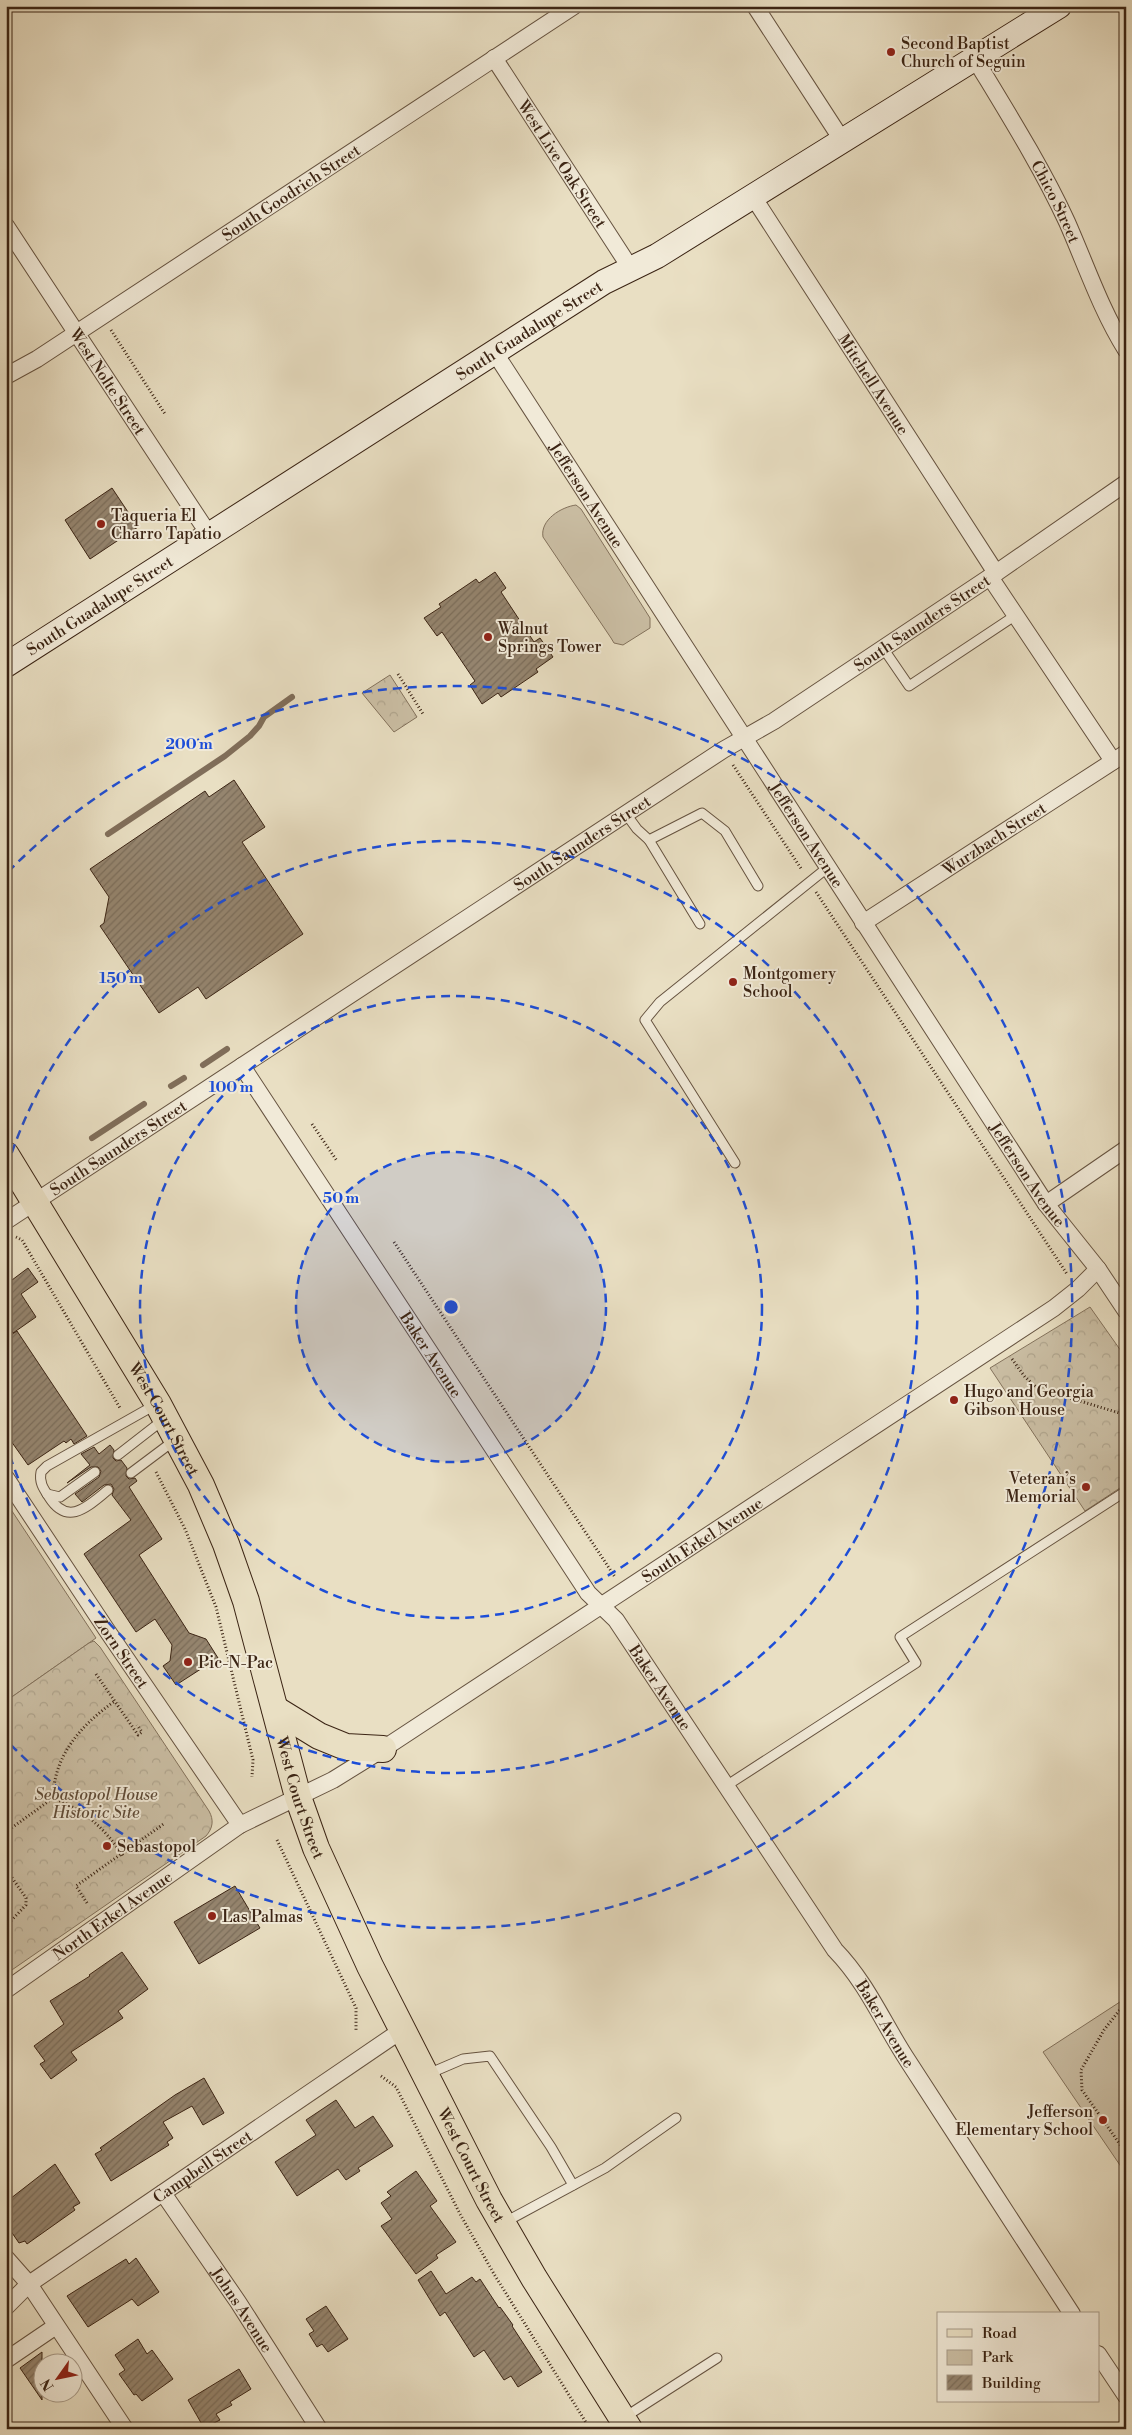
<svg xmlns="http://www.w3.org/2000/svg" width="1132" height="2435" viewBox="0 0 1132 2435" font-family="'Libre Bodoni',serif">
	<style>
		.green { fill: #cbbfa5; stroke: #83725c }
		.forest { fill: url(#forest-crowns); stroke: #83725c }
		.lines { fill: none; stroke-linecap: round; stroke-linejoin: round }
		.stream { stroke: #806e5a; stroke-width: 6 }
		.building { fill: url(#building-hatch); stroke: #3b2414 }
		.lane-casing { stroke: #665340; stroke-width: 11 }
		.street-casing { stroke: #665340; stroke-width: 18 }
		.secondary-casing { stroke: #3b2414; stroke-width: 26 }
		.primary-casing { stroke: #3b2414; stroke-width: 28 }
		.path { stroke: #3b2414; stroke-width: 3; stroke-dasharray: 1 2.5; stroke-linecap: butt }
		.lane { stroke: #f1ead8; stroke-width: 9 }
		.street { stroke: #f1ead8; stroke-width: 16 }
		.secondary { stroke: #f1ead8; stroke-width: 24 }
		.primary { stroke: #e9dfc3; stroke-width: 26 }
		.ring { fill: none; stroke: #1d4ed8; stroke-width: 2.5; stroke-dasharray: 9 6 }
		.poi-dot { fill: #8f2418; stroke: #f1ead8; stroke-width: 2 }
		.labels { text-anchor: middle; stroke-width: 4; stroke-linejoin: round; paint-order: stroke }
		.poi-label { font-size: 16px; fill: #3b2414; stroke: #f1ead8; text-anchor: start }
		.street-label { font-size: 16px; fill: #3b2414; stroke: #f1ead8 }
		.park-label { font-size: 16px; font-style: italic; fill: #5f4b38; stroke: #f1ead8 }
		.centre { fill: #1d4ed8; stroke: #f1ead8; stroke-width: 2.5 }
		.ring-label { font-size: 15px; text-anchor: middle; font-weight: bold; fill: #1d4ed8; stroke: #f1ead8; stroke-width: 4; stroke-linejoin: round; paint-order: stroke }
	</style>
	<defs>
		<pattern id="forest-crowns" width="20" height="18" patternUnits="userSpaceOnUse" patternTransform="scale(1.25)"><rect width="20" height="18" fill="#cbbfa5"/><path d="M2 6a3 3 0 1 1 6 0M12 15a3 3 0 1 1 6 0" fill="none" stroke="#afa48d"/></pattern>
		<pattern id="building-hatch" width="6" height="6" patternUnits="userSpaceOnUse" patternTransform="scale(1.25)"><rect width="6" height="6" fill="#95856f"/><path d="M-1 1l2-2M0 6l6-6M5 7l2-2" fill="none" stroke="#7b6d5a"/></pattern>
	</defs>
	<rect width="100%" height="100%" fill="#e9dfc3"/>
	<filter id="stains"><feTurbulence type="fractalNoise" baseFrequency=".004" numOctaves="4"/><feColorMatrix values="0 0 0 0 .2 0 0 0 0 .09 0 0 0 0 .02 0 0 0 .5 -.17"/></filter>
	<radialGradient id="worn" r=".72"><stop offset=".6" stop-color="#630" stop-opacity="0"/><stop offset="1" stop-color="#630" stop-opacity=".3"/></radialGradient>
	<g class="green">
		<path d="M576,505L581,509L650,618V628L623,645L614,643L611,638L543,537C540,520 561,507 576,505Z"/>
		<polygon points="6,1502 96,1638 6,1701"/>
		<polygon points="1126,1998 1126,2174 1043,2052"/>
	</g>
	<g class="forest">
		<polygon points="390,675 417,717 394,732 362,693"/>
		<polygon points="1090,1307 1126,1358 1126,1484 1085,1511 990,1368"/>
		<path d="M94,1641L100,1647L209,1811C214,1820 213,1828 206,1836L6,1974V1701L89,1643Z"/>
	</g>
	<g class="lines">
		<g class="stream">
			<polyline points="108,834 225,756 250,736 259,726 264,717 292,697"/>
			<polyline points="203,1065 227,1049"/>
			<polyline points="171,1086 184,1078"/>
			<polyline points="92,1138 144,1104"/>
		</g>
	</g>
	<g class="building">
		<polygon points="112,488 138,527 90,559 65,520"/>
		<polygon points="495,572 506,588 501,592 534,642 540,638 553,657 536,669 538,672 501,697 498,693 482,704 470,685 475,681 442,632 437,636 424,618 441,607 439,604 476,579 479,583"/>
		<polygon points="234,780 265,827 242,842 303,934 206,999 198,987 159,1013 100,926 104,923 109,897 90,869 205,791 209,797"/>
		<polygon points="28,1268 38,1282 21,1294 36,1317 13,1333 6,1323 6,1272 12,1280"/>
		<polygon points="17,1331 87,1436 74,1444 71,1439 66,1443 64,1441 28,1465 6,1434 6,1338"/>
		<polygon points="110,1445 114,1450 113,1458 116,1461 121,1460 127,1468 126,1476 129,1479 135,1478 137,1481 129,1487 162,1539 139,1555 189,1633 206,1639 218,1658 176,1685 163,1666 170,1661 172,1645 155,1619 136,1632 84,1554 131,1520 112,1495 114,1489 111,1484 104,1485 82,1502 75,1494 99,1477 101,1471 98,1467 91,1467 67,1483 90,1465 81,1454 94,1447 99,1454"/>
		<polygon points="235,1886 260,1928 199,1964 174,1922"/>
		<polygon points="122,1952 148,1989 118,2011 123,2018 71,2052 77,2060 51,2079 40,2064 45,2061 34,2046 64,2024 50,2001 90,1976 89,1975"/>
		<polygon points="204,2078 224,2113 203,2125 192,2106 163,2122 173,2138 167,2142 169,2145 111,2181 95,2154 102,2150 100,2148 175,2095"/>
		<polygon points="336,2100 355,2128 373,2116 393,2146 358,2168 360,2171 346,2180 338,2169 297,2196 275,2162 316,2135 306,2120"/>
		<polygon points="55,2164 80,2203 73,2207 75,2210 27,2244 25,2241 19,2243 6,2224 6,2202"/>
		<polygon points="416,2171 437,2201 430,2206 456,2242 436,2255 438,2258 416,2274 381,2226 392,2219 381,2203 391,2196 387,2192"/>
		<polygon points="136,2258 159,2292 138,2306 132,2299 88,2327 67,2296 126,2259 129,2264"/>
		<polygon points="431,2271 446,2294 472,2277 476,2282 480,2279 499,2308 500,2307 513,2325 512,2326 542,2372 518,2387 511,2376 504,2380 484,2350 474,2357 445,2312 440,2316 418,2280"/>
		<polygon points="326,2306 348,2339 328,2352 322,2344 317,2347 309,2334 314,2331 306,2319"/>
		<polygon points="138,2339 147,2354 152,2350 173,2379 142,2401 136,2394 134,2395 119,2374 125,2370 115,2355"/>
		<polygon points="42,2352 42,2400 20,2368"/>
		<polygon points="239,2369 251,2389 230,2402 232,2405 216,2414 220,2420 204,2428 188,2400"/>
	</g>
	<g class="lines">
		<g class="lane-casing">
			<g id="lane">
				<polyline points="883,648 909,686 1016,615"/>
				<polyline points="626,814 637,829 649,840 702,813 725,831 758,886"/>
				<polyline points="649,840 700,924"/>
				<polyline points="735,1163 645,1020 660,1002 827,868"/>
				<polyline points="118,1455 163,1420"/>
				<polyline points="131,1473 175,1440"/>
				<path d="M108,1490C88,1506 68,1527 49,1497C43,1488 39,1482 41,1472L47,1466L155,1405"/>
				<polyline points="47,1494 60,1497 95,1472"/>
				<polyline points="726,1786 916,1663 900,1637 1126,1491"/>
				<polyline points="428,2074 463,2059 490,2056 551,2147 573,2185"/>
				<polyline points="505,2222 605,2168 676,2118"/>
				<polyline points="625,2417 717,2358"/>
			</g>
		</g>
		<g class="street-casing">
			<g id="street">
				<polyline points="755,6 842,140"/>
				<path id="s1" d="M494,58L631,269"/>
				<path id="s2" d="M975,59C1007,112 1041,166 1067,222C1086,265 1101,310 1126,350"/>
				<path id="s3" d="M752,195L996,573"/>
				<path id="s4" d="M6,226L210,536"/>
				<path id="s5" d="M495,353L1046,1204L1098,1269L1126,1311"/>
				<path id="s6" d="M6,376L37,359L574,6"/>
				<polyline points="990,577 1113,761"/>
				<path id="s7" d="M863,923L1126,753"/>
				<path id="s8" d="M242,1066L588,1593L616,1620L835,1950C867,1983 883,2023 908,2061C963,2145 1017,2230 1072,2314"/>
				<polyline points="1046,1204 1126,1149"/>
				<path id="s9" d="M6,1221L723,750L774,721L996,573L1126,483"/>
				<path id="s10" d="M6,1478L106,1629L240,1825"/>
				<path id="s11" d="M6,1990L240,1825L333,1780L383,1749L1054,1308L1078,1289L1098,1269"/>
				<path id="s12" d="M163,2193L238,2302L319,2429"/>
				<polyline points="6,2258 29,2284 125,2429"/>
				<path id="s13" d="M6,2307L29,2284L402,2030"/>
				<polyline points="1098,2354 1126,2396"/>
				<polyline points="6,2360 56,2326"/>
			</g>
		</g>
		<g class="secondary-casing">
			<g id="secondary">
				<path id="s14" d="M6,665L604,282L657,256L1059,6"/>
			</g>
		</g>
		<g class="primary-casing">
			<g id="primary">
				<path id="s15" d="M6,1155L158,1404L201,1485L226,1544L246,1601L298,1797L316,1848L370,1966L489,2200L534,2278L629,2429"/>
				<polyline points="275,1709 319,1736 346,1747 383,1749"/>
			</g>
		</g>
		<g class="path">
			<polyline points="111,330 165,414"/>
			<polyline points="398,674 423,714"/>
			<polyline points="733,765 802,870"/>
			<polyline points="816,892 1067,1274"/>
			<polyline points="312,1124 337,1161"/>
			<polyline points="16,1237 22,1240 120,1408"/>
			<polyline points="394,1242 615,1577"/>
			<polyline points="1012,1359 1025,1377 1037,1388 1126,1415"/>
			<polyline points="156,1472 185,1529 216,1607 253,1760 252,1777"/>
			<polyline points="96,1674 138,1735 142,1732 137,1725"/>
			<path d="M53,1798C84,1810 105,1828 123,1856"/>
			<path d="M6,1832L53,1798C54,1755 81,1725 115,1701"/>
			<polyline points="277,1840 356,2008 356,2030"/>
			<polyline points="6,1869 26,1898 26,1905 6,1926"/>
			<polyline points="87,1903 76,1886 165,1823"/>
			<polyline points="1126,2002 1104,2030 1081,2070 1082,2090 1126,2153"/>
			<polyline points="381,2076 396,2087 460,2214 494,2274 590,2429"/>
		</g>
		<use href="#lane" class="lane"/>
		<use href="#street" class="street"/>
		<use href="#secondary" class="secondary"/>
		<use href="#primary" class="primary"/>
	</g>
	<circle cx="451" cy="1307" r="155" fill="#1d4ed8" fill-opacity=".12"/>
	<g class="ring">
		<circle cx="451" cy="1307" r="155"/>
		<circle cx="451" cy="1307" r="311"/>
		<path d="M7 1167A466 466 0 1 1 7 1447"/>
		<path d="M8 872A621 621 0 1 1 8 1742"/>
	</g>
	<g class="poi-dot">
		<circle cx="891" cy="52" r="5"/>
		<circle cx="101" cy="524" r="5"/>
		<circle cx="488" cy="637" r="5"/>
		<circle cx="733" cy="982" r="5"/>
		<circle cx="954" cy="1400" r="5"/>
		<circle cx="1086" cy="1487" r="5"/>
		<circle cx="188" cy="1662" r="5"/>
		<circle cx="107" cy="1846" r="5"/>
		<circle cx="212" cy="1916" r="5"/>
		<circle cx="1103" cy="2120" r="5"/>
	</g>
	<g class="labels">
		<g class="poi-label">
			<text x="901" y="49">Second Baptist<tspan x="901" dy="18">Church of Seguin</tspan></text>
			<text x="111" y="521">Taqueria El<tspan x="111" dy="18">Charro Tapatio</tspan></text>
			<text x="498" y="634">Walnut<tspan x="498" dy="18">Springs Tower</tspan></text>
			<text x="743" y="979">Montgomery<tspan x="743" dy="18">School</tspan></text>
			<text x="964" y="1397">Hugo and Georgia<tspan x="964" dy="18">Gibson House</tspan></text>
			<text x="1076" y="1484" text-anchor="end">Veteran’s<tspan x="1076" dy="18">Memorial</tspan></text>
			<text x="198" y="1668">Pic-N-Pac</text>
			<text x="117" y="1852">Sebastopol</text>
			<text x="222" y="1922">Las Palmas</text>
			<text x="1093" y="2117" text-anchor="end">Jefferson<tspan x="1093" dy="18">Elementary School</tspan></text>
		</g>
		<g class="street-label">
			<text dy="6" stroke="none"><textPath href="#s1" startOffset="126">West Live Oak Street</textPath></text>
			<text dy="6" stroke="none"><textPath href="#s6" startOffset="339">South Goodrich Street</textPath></text>
			<text dy="6" stroke="none"><textPath href="#s2" startOffset="164">Chico Street</textPath></text>
			<text dy="6" stroke="none"><textPath href="#s14" startOffset="621">South Guadalupe Street</textPath></text>
			<text dy="6" stroke="none"><textPath href="#s4" startOffset="186">West Nolte Street</textPath></text>
			<text dy="6" stroke="none"><textPath href="#s3" startOffset="225">Mitchell Avenue</textPath></text>
			<text dy="6" stroke="none"><textPath href="#s5" startOffset="169">Jefferson Avenue</textPath></text>
			<text dy="6" stroke="none"><textPath href="#s14" startOffset="111">South Guadalupe Street</textPath></text>
			<text dy="6" stroke="none"><textPath href="#s9" startOffset="1094">South Saunders Street</textPath></text>
			<text dy="6" stroke="none"><textPath href="#s5" startOffset="574">Jefferson Avenue</textPath></text>
			<text dy="6" stroke="none"><textPath href="#s7" startOffset="156">Wurzbach Street</textPath></text>
			<text dy="6" stroke="none"><textPath href="#s9" startOffset="689">South Saunders Street</textPath></text>
			<text dy="6" stroke="none"><textPath href="#s9" startOffset="134">South Saunders Street</textPath></text>
			<text dy="6" stroke="none"><textPath href="#s5" startOffset="979">Jefferson Avenue</textPath></text>
			<text dy="6" stroke="none"><textPath href="#s8" startOffset="345">Baker Avenue</textPath></text>
			<text dy="6" stroke="none"><textPath href="#s15" startOffset="308">West Court Street</textPath></text>
			<text dy="6" stroke="none"><textPath href="#s11" startOffset="830">South Erkel Avenue</textPath></text>
			<text dy="6" stroke="none"><textPath href="#s10" startOffset="209">Zorn Street</textPath></text>
			<text dy="6" stroke="none"><textPath href="#s8" startOffset="750">Baker Avenue</textPath></text>
			<text dy="6" stroke="none"><textPath href="#s15" startOffset="712">West Court Street</textPath></text>
			<text dy="6" stroke="none"><textPath href="#s11" startOffset="130">North Erkel Avenue</textPath></text>
			<text dy="6" stroke="none"><textPath href="#s8" startOffset="1155">Baker Avenue</textPath></text>
			<text dy="6" stroke="none"><textPath href="#s15" startOffset="1118">West Court Street</textPath></text>
			<text dy="6" stroke="none"><textPath href="#s13" startOffset="242">Campbell Street</textPath></text>
			<text dy="6" stroke="none"><textPath href="#s12" startOffset="141">Johns Avenue</textPath></text>
		</g>
		<g class="park-label">
			<text x="96" y="1800">Sebastopol House<tspan x="96" dy="18">Historic Site</tspan></text>
		</g>
	</g>
	<circle cx="451" cy="1307" r="8" class="centre"/>
	<g class="ring-label">
		<text x="189" y="749">200 m</text>
		<text x="121" y="983">150 m</text>
		<text x="231" y="1092">100 m</text>
		<text x="341" y="1203">50 m</text>
	</g>
	<rect width="1132" height="2435" fill="none" stroke="#e9dfc3" stroke-width="25"/>
	<rect x="8" y="8" width="1117" height="2420" fill="none" stroke="#3b2414" stroke-width="2.5"/>
	<rect x="12" y="12" width="1107" height="2410" fill="none" stroke="#3b2414"/>
	<rect x="937" y="2312" width="162" height="90" fill="#f1ead8" stroke="#a89b8a"/>
	<rect x="947" y="2329" width="25" height="8" fill="#e9dfc3" stroke="#a89b8a"/>
	<text x="982" y="2338" font-size="15" fill="#3b2414">Road</text>
	<rect x="947" y="2350" width="25" height="15" fill="#cbbfa5" stroke="#a89b8a"/>
	<text x="982" y="2362" font-size="15" fill="#3b2414">Park</text>
	<rect x="947" y="2375" width="25" height="15" fill="url(#building-hatch)" stroke="#a89b8a"/>
	<text x="982" y="2388" font-size="15" fill="#3b2414">Building</text>
	<g transform="translate(58 2378) rotate(237)"><circle r="24" fill="#f1ead8" stroke="#a89b8a"/>
	<path d="M0-4L9 19L0 12L-9 19Z" fill="#8f2418"/>
	<text y="-8" font-size="14" font-weight="bold" text-anchor="middle" fill="#3b2414">N</text>
	</g>
	<rect width="100%" height="100%" filter="url(#stains)"/>
	<rect width="100%" height="100%" fill="url(#worn)"/>
</svg>
